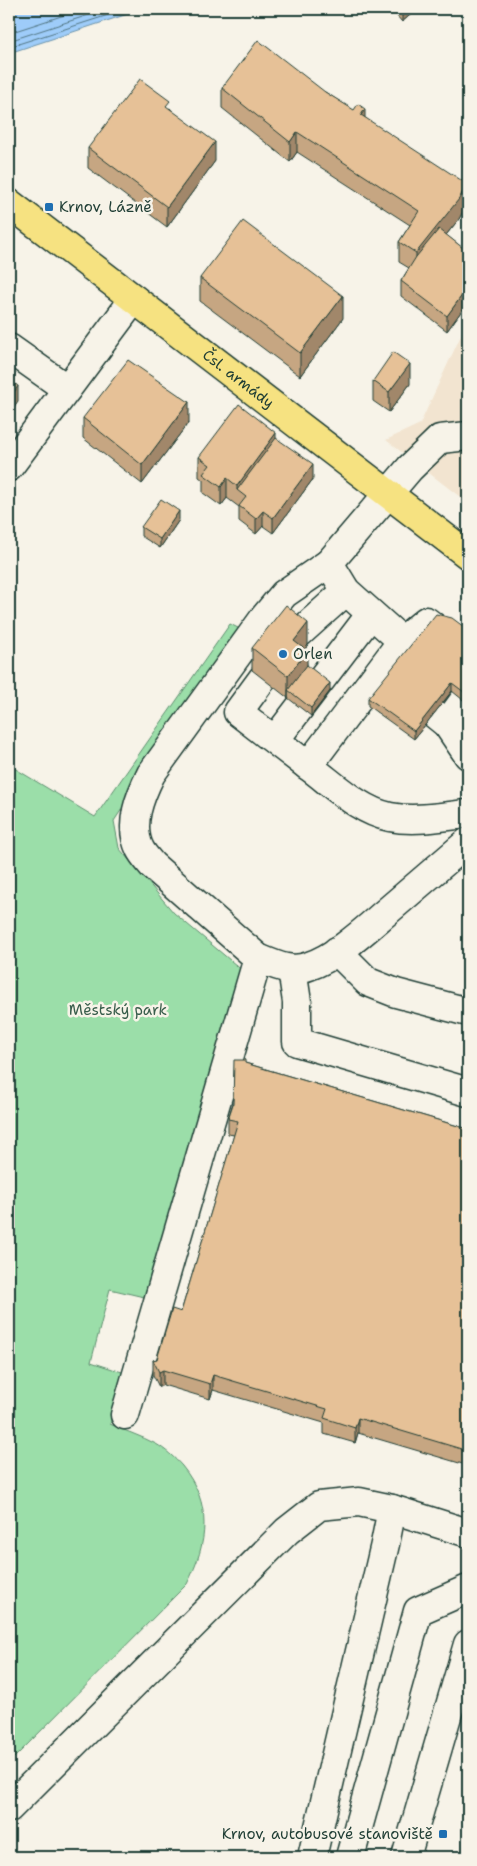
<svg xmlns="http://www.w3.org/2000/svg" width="477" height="1866" viewBox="0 0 477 1866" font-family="'Shantell Sans',sans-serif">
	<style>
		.built { fill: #f2e4d0 }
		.green { fill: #9bdea9; stroke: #5d8e6e }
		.water { fill: #9eccf9; stroke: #6b93aa }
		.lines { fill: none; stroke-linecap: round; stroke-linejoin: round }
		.shore { stroke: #527683; stroke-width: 1 }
		.minor-casing { stroke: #1f3d34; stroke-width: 31 }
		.major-casing { stroke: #1f3d34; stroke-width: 31 }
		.minor { stroke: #f7f3e8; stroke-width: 28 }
		.major { stroke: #f6e281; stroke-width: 28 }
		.wall { fill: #c6a682; stroke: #1f3d34 }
		.shaded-wall { fill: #a1876a; stroke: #1f3d34 }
		.building { fill: #e6c197; stroke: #1f3d34 }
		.poi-dot { fill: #1f6fb2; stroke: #f7f3e8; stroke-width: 2 }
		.labels { text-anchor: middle; stroke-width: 5; stroke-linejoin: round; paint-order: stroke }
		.poi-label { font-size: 15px; fill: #1f3d34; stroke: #f7f3e8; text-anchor: start }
		.street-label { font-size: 15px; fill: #1f3d34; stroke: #f7f3e8 }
		.park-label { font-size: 15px; fill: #385d4b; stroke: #f7f3e8 }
	</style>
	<rect width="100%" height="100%" fill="#f7f3e8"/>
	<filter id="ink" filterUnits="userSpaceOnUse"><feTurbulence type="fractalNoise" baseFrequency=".02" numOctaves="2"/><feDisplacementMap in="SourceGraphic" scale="10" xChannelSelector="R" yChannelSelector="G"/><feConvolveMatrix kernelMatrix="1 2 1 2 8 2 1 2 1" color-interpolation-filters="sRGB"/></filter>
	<g filter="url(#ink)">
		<polygon class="built" points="468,320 468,503 386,440 420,424"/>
		<path class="green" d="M230,624L240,629L114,821L119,848L174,913L243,971L148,1298L110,1289L91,1362L125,1373L110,1424C125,1431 141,1436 156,1444C165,1449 175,1458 182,1466C213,1504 208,1543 187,1584L9,1763V765L95,817Z"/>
		<polygon class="water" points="9,9 143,9 9,53"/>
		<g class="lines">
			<g class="shore">
				<polyline points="9,33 83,9"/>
				<polyline points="9,41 107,9"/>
				<polyline points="9,47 127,9"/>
			</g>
			<g class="minor-casing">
				<g id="minor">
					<polyline points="9,348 67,389"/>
					<polyline points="9,467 134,299"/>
					<path d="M329,563L284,594L264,618L151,774C140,796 128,825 140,849C143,855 148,860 152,865L258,958C275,965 291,973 309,966C336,957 363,932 384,914C412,890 440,866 468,842"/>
					<polyline points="296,636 346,591"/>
					<polyline points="402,641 346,591 329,563 410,468 440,439 468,436"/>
					<path d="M468,653L426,621L402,641L308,766C333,784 359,811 390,817C415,822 443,816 468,814"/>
					<polyline points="263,678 238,712 308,766"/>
					<polyline points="406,691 447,724 468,755"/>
					<polyline points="447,724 468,695"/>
					<polyline points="275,740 371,614"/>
					<polyline points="337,951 368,982 396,993 468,1012"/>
					<polyline points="292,969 297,1002 297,1042 468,1092"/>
					<polyline points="125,1415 258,958"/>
					<polyline points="392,1509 468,1533"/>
					<polyline points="9,1808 287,1531 319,1506 359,1502 392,1509 385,1544 312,1857"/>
					<polyline points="350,1857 418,1611 468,1589"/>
					<polyline points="406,1857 468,1644"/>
				</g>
			</g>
			<g class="major-casing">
				<g id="major">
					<path id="s1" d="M9,203L468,555"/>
				</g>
			</g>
			<use href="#minor" class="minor"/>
			<use href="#major" class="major"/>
		</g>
		<g class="wall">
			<polygon points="391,9 416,9 416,10 402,22"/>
			<polygon points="222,88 325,92 365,118 467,204 459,219 446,235 468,252 468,302 447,331 401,296 401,281 409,268 399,262 399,242 410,225 297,152 290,162 222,108"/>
			<polygon points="170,108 215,161 167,227 88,168 88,148"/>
			<polygon points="200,278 343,318 300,376 200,301"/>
			<polygon points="373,381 410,384 389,412 373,401"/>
			<polygon points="83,418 189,422 142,484 83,438"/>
			<polygon points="276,438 313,479 273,533 263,526 256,534 239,521 239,507 227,498 221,506 203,493 203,480 199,477 199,457"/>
			<polygon points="179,520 160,548 141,536 141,527"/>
			<polygon points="468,630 468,704 452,691 414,739 368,706 368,698"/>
			<polygon points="308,645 305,649 307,665 330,691 311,716 252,670 252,648"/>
			<polygon points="245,1063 468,1129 468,1482 466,1481 466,1465 358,1433 355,1443 324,1434 324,1423 213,1390 210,1399 163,1385 159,1387 153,1375 153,1360 157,1359 181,1312 234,1135 228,1134 228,1119"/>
		</g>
		<g class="shaded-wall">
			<polygon points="402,9 416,9 416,10 402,22"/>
			<polygon points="365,109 365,128 361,115"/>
			<polygon points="297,132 297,152 290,162 290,142"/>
			<polygon points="215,142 215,161 167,227 167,207"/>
			<polygon points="467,184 467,204 459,219 416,272 416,253"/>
			<polygon points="468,287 468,302 447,331 447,316"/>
			<polygon points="343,296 343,318 300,376 300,353"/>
			<polygon points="410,364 410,384 389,412 389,392"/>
			<polygon points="18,386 18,401 9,414 9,399"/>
			<polygon points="189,402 189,422 142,484 142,465"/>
			<polygon points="276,433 276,453 237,490 237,486"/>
			<polygon points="313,464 313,479 273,533 273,518"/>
			<polygon points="227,478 227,498 221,506 221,487"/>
			<polygon points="179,511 179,520 160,548 160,539"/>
			<polygon points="263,511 263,526 256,534 256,519"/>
			<polygon points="308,623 308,645 294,663 294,641"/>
			<polygon points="307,651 307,674 288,690 288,698 288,676"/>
			<polygon points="330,683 330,691 311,716 311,708"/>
			<polygon points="452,683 452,691 414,739 414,731"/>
			<polygon points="163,1370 163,1385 159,1387 159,1372"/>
			<polygon points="213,1375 213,1390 210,1399 210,1384"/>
			<polygon points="358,1418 358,1433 355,1443 355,1428"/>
		</g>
		<g class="building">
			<polygon points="258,40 325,92 354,110 358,104 365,109 361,115 467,184 459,199 416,253 399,242 419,211 297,132 290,142 222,88"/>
			<polygon points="140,79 170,101 166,106 215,142 167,207 88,148"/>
			<polygon points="243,221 343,296 300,353 200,278"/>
			<polygon points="439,229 468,252 468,287 447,316 401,281 416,257"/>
			<polygon points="393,352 410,364 389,392 373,381"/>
			<polygon points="128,360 189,402 142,465 83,418"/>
			<polygon points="9,379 18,386 9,399"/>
			<polygon points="239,404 276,433 237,486 227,478 221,487 203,474 210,465 199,457"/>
			<polygon points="276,438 313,464 273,518 263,511 256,519 239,506 246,497 237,490"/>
			<polygon points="161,499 179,511 160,539 141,527"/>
			<polygon points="286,605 308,623 294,641 307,651 288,676 252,648"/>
			<polygon points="436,614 452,618 468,630 468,695 452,683 414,731 368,698"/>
			<polygon points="307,665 330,683 311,708 288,690"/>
			<polygon points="234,1060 245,1060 245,1063 468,1129 468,1451 358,1418 355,1428 324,1418 327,1409 213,1375 210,1384 163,1370 159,1372 153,1360 157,1359 172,1309 181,1312 238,1121 228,1119 233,1104"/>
			<polygon points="468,1458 468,1467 466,1466"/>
		</g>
	</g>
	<g class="poi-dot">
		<rect x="44" y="202" width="10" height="10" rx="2.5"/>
		<circle cx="283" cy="654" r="5"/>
		<rect x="438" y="1829" width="10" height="10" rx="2.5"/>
	</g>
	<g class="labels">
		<g class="poi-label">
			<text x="59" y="212">Krnov, Lázně</text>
			<text x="293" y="659">Orlen</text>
			<text x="433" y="1839" text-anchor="end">Krnov, autobusové stanoviště</text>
		</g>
		<g class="street-label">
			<text dy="5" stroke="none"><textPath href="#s1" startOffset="289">Čsl. armády</textPath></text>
		</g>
		<g class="park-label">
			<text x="118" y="1015">Městský park</text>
		</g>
	</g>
	<rect width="477" height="1866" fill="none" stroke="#f7f3e8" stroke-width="30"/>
	<rect x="15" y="15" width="447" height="1836" fill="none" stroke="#1f3d34" stroke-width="2" filter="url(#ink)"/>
</svg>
